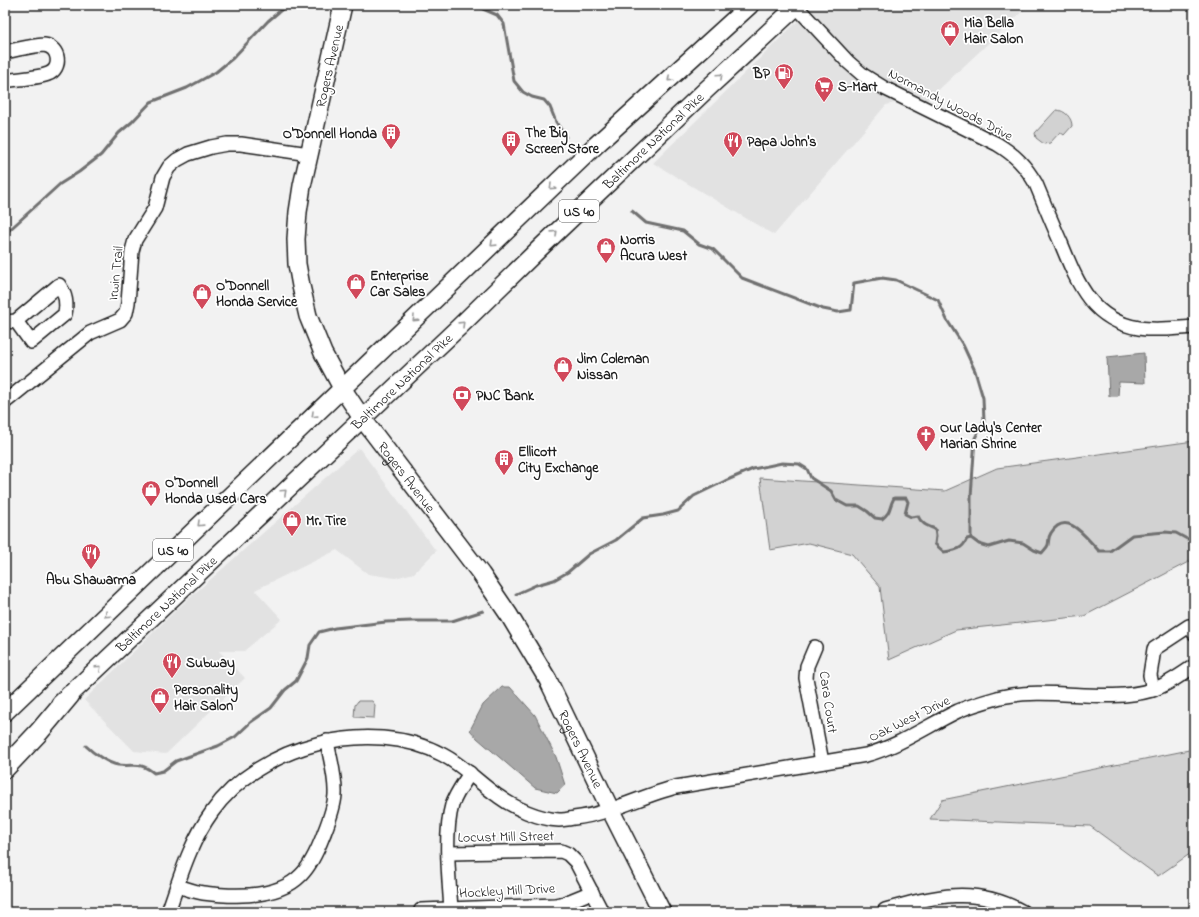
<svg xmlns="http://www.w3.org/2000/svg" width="1199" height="917" viewBox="0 0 1199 917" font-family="'Indie Flower',sans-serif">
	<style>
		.built { fill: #e2e2e2 }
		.green { fill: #d2d2d2; stroke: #777 }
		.water { fill: #a8a8a8; stroke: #707070 }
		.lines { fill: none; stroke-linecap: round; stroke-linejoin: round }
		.stream { stroke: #707070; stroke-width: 3 }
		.minor-casing { stroke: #1c1c1c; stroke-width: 16 }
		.major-casing { stroke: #1c1c1c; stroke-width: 20 }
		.highway-casing { stroke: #1c1c1c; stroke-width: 22 }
		.minor { stroke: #fff; stroke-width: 13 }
		.major { stroke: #fff; stroke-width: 17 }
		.highway { stroke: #fff; stroke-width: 19 }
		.oneway { stroke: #999 }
		.labels { text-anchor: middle; stroke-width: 3.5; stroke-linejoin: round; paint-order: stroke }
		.shield { fill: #fff; stroke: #606060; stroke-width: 1 }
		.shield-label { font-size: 13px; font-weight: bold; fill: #1c1c1c }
		.poi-label { font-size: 14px; font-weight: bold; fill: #1c1c1c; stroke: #fff; text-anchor: start }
		.street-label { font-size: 14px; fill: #1c1c1c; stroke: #fff }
	</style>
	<rect width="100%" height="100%" fill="#f2f2f2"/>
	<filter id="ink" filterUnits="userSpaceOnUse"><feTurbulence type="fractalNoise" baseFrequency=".025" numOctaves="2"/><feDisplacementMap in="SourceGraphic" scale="8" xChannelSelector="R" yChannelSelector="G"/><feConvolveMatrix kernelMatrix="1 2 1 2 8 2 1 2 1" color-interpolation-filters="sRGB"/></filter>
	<g filter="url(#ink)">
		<g class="built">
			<polygon points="814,5 1029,5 916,111 895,103 886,105 774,235 653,163"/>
			<polygon points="359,448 436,551 414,573 395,578 368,574 337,550 255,590 282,619 244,651 219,651 245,678 166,754 134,751 84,700 177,609"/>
		</g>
		<g class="green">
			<path d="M1056,110C1065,110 1072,118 1072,126L1064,135L1060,132L1050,143L1044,144L1036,138L1035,133Z"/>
			<polygon points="1194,441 1194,559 1084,616 956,630 889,660 880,587 852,554 809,543 770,550 760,478 945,491 997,468"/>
			<polygon points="358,701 372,701 375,705 374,718 354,717 355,705"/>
			<polygon points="1194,749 1194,851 1158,876 1090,826 930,819 942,800"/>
		</g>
		<g class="water">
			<polygon points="1144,353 1145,383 1119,382 1118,396 1109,396 1107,357"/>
			<polygon points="502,687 510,687 535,715 556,757 565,785 557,793 535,788 477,738 470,730 483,705"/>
		</g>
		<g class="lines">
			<g class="stream">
				<polyline points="479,5 483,9 497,15 504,24 514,81 523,92 532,97 544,100 550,107 556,122 566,137"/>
				<path d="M632,211L646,223L683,231L699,244L713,249L742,278L823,309L838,312L851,310L854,283L882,278L896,280L938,300L947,320L963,345L975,371L983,398L984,421L975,438L971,497V538L979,544L989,547L1009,541L1023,543L1034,550L1042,553C1044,550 1047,548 1048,545C1049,541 1048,537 1051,533C1067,508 1087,539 1099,551H1110L1132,535L1165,532L1176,533L1187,539L1194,538"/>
				<polyline points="5,234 60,184 79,172 101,155 119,133 132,122 151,102 187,88 216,72 233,58 268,21 287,5"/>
				<path d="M516,594L536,585L554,580L568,572L589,554L616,540L643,518L663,515L678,511L694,496L725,481L753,469L782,463L799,464L807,469L811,478L831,491L836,500L847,506H859L867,511L875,518L882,519C892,511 888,509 894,498H906L908,502L905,514L911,517L918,516C921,524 928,526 935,529L936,536L935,544L944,552C955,550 962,550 967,539L971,538"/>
				<path d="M86,746C93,753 109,764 118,765C135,767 139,761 154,773L163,771L176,761L218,746L235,737L251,722L271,708L285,690L296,681L308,658L310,645L319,632L335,628L386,622L412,621H452L483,611"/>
			</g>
			<g class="minor-casing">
				<g id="minor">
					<path d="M795,5L848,62L863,75L884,88L997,144C1015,155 1025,165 1036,184C1044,203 1052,223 1061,243C1077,282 1091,320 1139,328C1157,331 1176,328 1194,327"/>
					<path d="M5,52C14,50 37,45 44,45C60,47 62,69 48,74C38,78 16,79 5,81"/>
					<path d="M5,322L16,321L59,285C66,295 67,303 65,314L31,342L16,321"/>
					<polyline points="5,402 90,333 120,320 126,313 128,303 132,251 135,240 155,208 163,177 169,167 177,160 188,154 211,147 227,144 241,144 309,154"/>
					<polyline points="815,647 807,666 806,678 822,762"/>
					<polyline points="1153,690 1150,675 1154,649 1189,626 1194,633"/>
					<polyline points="449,853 561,851 568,854 576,862 602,912"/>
					<path d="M177,886C185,888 194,892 203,893C234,897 278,899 301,875C311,865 318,849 323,836C328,823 334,809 335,795C336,777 330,759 327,741"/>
					<path d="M451,909C449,879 444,833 452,805C456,793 464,783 470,773"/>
					<polyline points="421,910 555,905 565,903 592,892"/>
					<path d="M885,910C935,896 975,885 1023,912"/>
					<path d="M168,912C180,878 190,842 212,812C259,745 370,716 443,755C464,766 479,783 498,796C514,808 539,819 559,820C564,820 569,819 574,818C610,814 641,796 676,787L866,755C899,746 927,726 958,711C972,705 987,701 1001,697C1052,686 1104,704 1152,690C1167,685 1181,675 1194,666"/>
				</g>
			</g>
			<g class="major-casing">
				<g id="major">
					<path id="s1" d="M343,5L302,186L298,212L296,239L297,264L301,286L308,316L323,353L342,388L362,418L481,574L509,615L548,680L611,811L662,912"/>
					<path id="s2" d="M60,704L459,327L540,248L707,89L798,5"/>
					<polyline points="5,712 596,145 750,5"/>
				</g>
			</g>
			<g class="highway-casing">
				<polyline id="highway" points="5,768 39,732 70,695"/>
			</g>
			<use href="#minor" class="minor"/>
			<use href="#major" class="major"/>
			<use href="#highway" class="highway"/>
		</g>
		<defs><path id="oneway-chevron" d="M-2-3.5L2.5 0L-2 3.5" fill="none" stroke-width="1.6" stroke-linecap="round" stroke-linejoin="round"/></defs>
		<g class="oneway">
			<use href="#oneway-chevron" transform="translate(720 76) rotate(-43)"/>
			<use href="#oneway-chevron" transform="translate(670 79) rotate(138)"/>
			<use href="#oneway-chevron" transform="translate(552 187) rotate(136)"/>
			<use href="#oneway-chevron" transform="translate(555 233) rotate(-44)"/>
			<use href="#oneway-chevron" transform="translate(493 244) rotate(136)"/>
			<use href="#oneway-chevron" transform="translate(415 319) rotate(136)"/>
			<use href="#oneway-chevron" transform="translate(462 324) rotate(-44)"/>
			<use href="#oneway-chevron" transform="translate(314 415) rotate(136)"/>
			<use href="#oneway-chevron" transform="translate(284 492) rotate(-43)"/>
			<use href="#oneway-chevron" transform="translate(200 524) rotate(136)"/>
			<use href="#oneway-chevron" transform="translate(107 615) rotate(137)"/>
			<use href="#oneway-chevron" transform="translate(99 668) rotate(-43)"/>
		</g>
	</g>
	<defs>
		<g id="shop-pin" transform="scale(1)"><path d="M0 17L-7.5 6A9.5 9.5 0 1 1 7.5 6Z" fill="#d1495b" stroke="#fff"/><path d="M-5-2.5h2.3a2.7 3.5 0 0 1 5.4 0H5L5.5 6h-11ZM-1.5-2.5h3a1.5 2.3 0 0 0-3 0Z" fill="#fff"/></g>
		<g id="fuel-pin" transform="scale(1)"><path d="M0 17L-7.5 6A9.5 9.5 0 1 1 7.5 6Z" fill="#d1495b" stroke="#fff"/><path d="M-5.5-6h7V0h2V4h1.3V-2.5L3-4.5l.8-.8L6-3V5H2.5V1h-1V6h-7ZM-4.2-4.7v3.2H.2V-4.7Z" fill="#fff"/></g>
		<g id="supermarket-pin" transform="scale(1)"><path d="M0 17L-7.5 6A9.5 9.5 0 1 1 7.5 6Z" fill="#d1495b" stroke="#fff"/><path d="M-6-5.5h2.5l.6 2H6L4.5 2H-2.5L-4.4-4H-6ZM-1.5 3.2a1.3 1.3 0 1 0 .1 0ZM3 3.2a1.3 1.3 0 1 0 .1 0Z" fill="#fff"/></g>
		<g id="building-pin" transform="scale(1)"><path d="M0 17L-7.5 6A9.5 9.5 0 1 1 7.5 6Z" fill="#d1495b" stroke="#fff"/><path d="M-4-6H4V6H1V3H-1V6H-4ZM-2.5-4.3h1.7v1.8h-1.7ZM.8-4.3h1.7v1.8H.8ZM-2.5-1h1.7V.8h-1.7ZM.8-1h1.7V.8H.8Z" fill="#fff"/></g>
		<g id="restaurant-pin" transform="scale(1)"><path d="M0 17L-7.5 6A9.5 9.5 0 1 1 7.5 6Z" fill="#d1495b" stroke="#fff"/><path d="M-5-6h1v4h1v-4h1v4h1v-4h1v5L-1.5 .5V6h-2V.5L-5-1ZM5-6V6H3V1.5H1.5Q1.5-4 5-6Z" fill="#fff"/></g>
		<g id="bank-pin" transform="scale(1)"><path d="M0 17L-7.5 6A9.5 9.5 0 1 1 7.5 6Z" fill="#d1495b" stroke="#fff"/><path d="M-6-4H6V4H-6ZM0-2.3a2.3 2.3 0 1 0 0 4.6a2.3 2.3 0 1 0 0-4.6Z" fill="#fff"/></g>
		<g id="church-pin" transform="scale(1)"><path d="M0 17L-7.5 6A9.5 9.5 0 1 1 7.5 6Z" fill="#d1495b" stroke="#fff"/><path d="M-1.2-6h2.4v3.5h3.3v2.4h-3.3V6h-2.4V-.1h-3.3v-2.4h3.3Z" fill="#fff"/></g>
	</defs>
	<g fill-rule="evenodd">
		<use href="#shop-pin" x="950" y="30"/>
		<use href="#fuel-pin" x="784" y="73"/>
		<use href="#supermarket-pin" x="824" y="86"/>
		<use href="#building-pin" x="391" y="133"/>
		<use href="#building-pin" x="511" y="140"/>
		<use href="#restaurant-pin" x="733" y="141"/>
		<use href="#shop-pin" x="606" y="247"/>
		<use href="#shop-pin" x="356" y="283"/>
		<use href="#shop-pin" x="202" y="293"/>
		<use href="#shop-pin" x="563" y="366"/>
		<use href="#bank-pin" x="462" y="395"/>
		<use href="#church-pin" x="926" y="435"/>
		<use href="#building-pin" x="504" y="459"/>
		<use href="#shop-pin" x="151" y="490"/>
		<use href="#shop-pin" x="292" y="520"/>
		<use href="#restaurant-pin" x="91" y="553"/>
		<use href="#restaurant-pin" x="172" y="662"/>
		<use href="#shop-pin" x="160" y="697"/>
	</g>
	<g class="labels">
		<g class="shield">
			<rect x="559" y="200" width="40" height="22" rx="3"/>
			<rect x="153" y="539" width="40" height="22" rx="3"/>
		</g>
		<g class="shield-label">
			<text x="579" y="216">US 40</text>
			<text x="173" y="555">US 40</text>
		</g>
		<g class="poi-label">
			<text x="964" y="27">Mia Bella<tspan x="964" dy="16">Hair Salon</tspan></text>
			<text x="770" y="78" text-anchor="end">BP</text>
			<text x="838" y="91">S-Mart</text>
			<text x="525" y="137">The Big<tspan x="525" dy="16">Screen Store</tspan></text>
			<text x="377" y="138" text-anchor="end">O'Donnell Honda</text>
			<text x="747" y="146">Papa John's</text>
			<text x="620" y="244">Norris<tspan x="620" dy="16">Acura West</tspan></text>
			<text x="370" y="280">Enterprise<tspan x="370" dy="16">Car Sales</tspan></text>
			<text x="216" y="290">O'Donnell<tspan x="216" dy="16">Honda Service</tspan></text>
			<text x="577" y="363">Jim Coleman<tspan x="577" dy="16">Nissan</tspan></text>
			<text x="476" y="400">PNC Bank</text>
			<text x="940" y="432">Our Lady's Center<tspan x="940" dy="16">Marian Shrine</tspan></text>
			<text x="518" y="456">Ellicott<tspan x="518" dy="16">City Exchange</tspan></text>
			<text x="165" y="487">O'Donnell<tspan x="165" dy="16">Honda Used Cars</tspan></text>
			<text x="306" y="525">Mr. Tire</text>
			<text x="91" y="584" text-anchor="middle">Abu Shawarma</text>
			<text x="186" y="667">Subway</text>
			<text x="174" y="694">Personality<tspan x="174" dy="16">Hair Salon</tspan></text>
		</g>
		<g class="street-label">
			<text transform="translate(329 66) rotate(-77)" y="5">Rogers Avenue</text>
			<text transform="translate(951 104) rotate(28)" y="5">Normandy Woods Drive</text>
			<text dy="5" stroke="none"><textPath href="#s2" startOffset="818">Baltimore National Pike</textPath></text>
			<text transform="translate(115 273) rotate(-84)" y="5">Irwin Trail</text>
			<text dy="5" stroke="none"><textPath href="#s2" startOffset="470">Baltimore National Pike</textPath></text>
			<text dy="5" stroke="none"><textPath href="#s1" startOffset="507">Rogers Avenue</textPath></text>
			<text dy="5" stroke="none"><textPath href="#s2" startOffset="146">Baltimore National Pike</textPath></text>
			<text transform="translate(829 702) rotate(82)" y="5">Cara Court</text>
			<text transform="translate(909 718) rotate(-26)" y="5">Oak West Drive</text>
			<text dy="5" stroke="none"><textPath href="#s1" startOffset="831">Rogers Avenue</textPath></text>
			<text transform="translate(506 836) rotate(-1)" y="5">Locust Mill Street</text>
			<text transform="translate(507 890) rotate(-3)" y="5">Hockley Mill Drive</text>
		</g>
	</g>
	<rect width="1199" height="917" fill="none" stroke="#fff" stroke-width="20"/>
	<rect x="10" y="10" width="1179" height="897" fill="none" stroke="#1c1c1c" stroke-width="1.5" filter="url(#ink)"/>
</svg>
